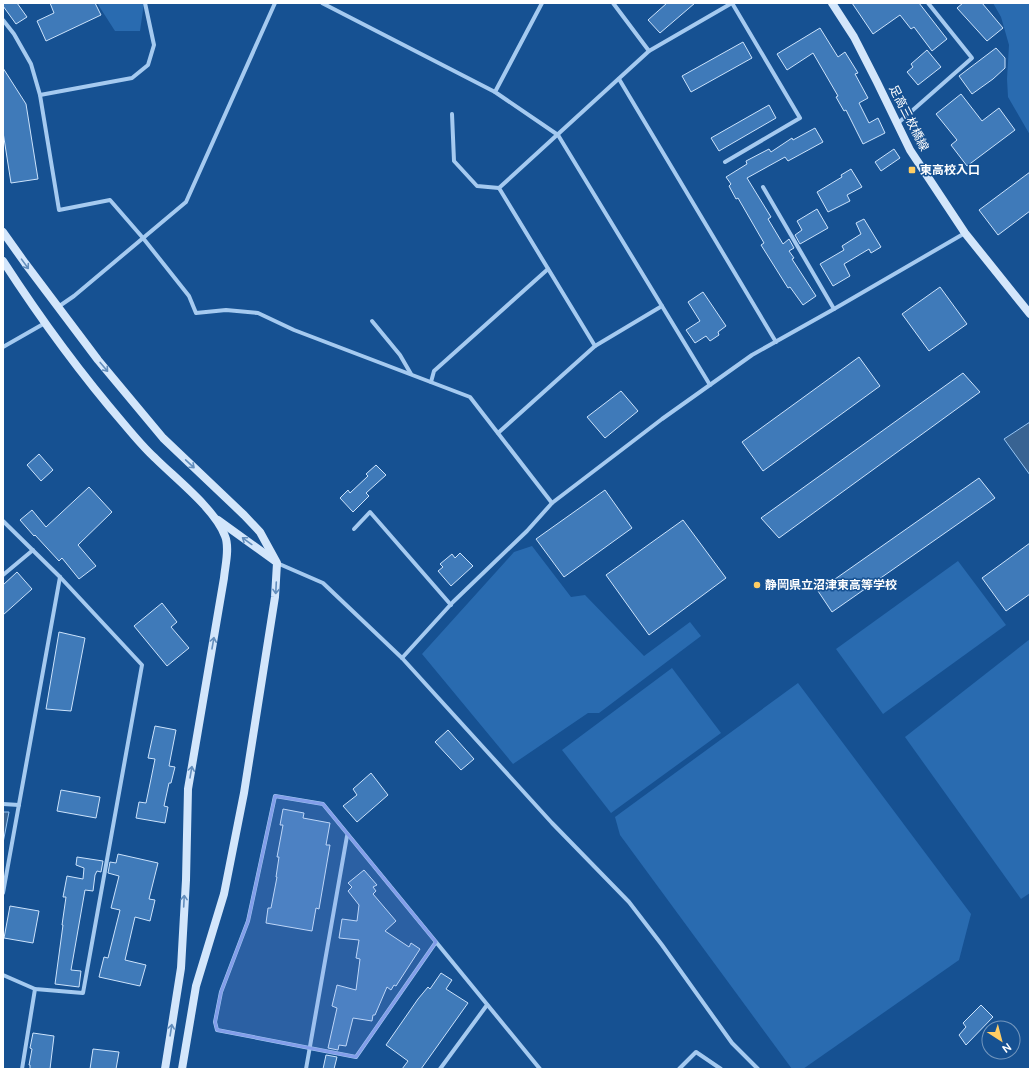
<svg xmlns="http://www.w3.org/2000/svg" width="1033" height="1072" viewBox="0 0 1033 1072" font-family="'DM Sans','Noto Sans JP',sans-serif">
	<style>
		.green { fill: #296bb0 }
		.water { fill: #386392; stroke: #97c5f3 }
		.building { fill: #3f7ab9; stroke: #cce3fc }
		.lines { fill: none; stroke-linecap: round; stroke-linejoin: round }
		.street { stroke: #a5caf0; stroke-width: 4 }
		.secondary { stroke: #d3e6fb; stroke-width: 8 }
		.oneway { stroke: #628dbc }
		.marked { fill: #839eea; fill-opacity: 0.2; stroke: #839eea; stroke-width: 3; stroke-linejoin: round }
		.poi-dot { fill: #ffcd64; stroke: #165192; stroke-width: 1.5 }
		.labels { text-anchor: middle; stroke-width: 3; stroke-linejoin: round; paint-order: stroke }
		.street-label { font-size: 12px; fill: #fff; stroke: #165192 }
		.poi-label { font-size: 12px; font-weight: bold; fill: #fff; stroke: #165192; text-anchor: start }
	</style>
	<rect width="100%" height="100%" fill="#165192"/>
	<g class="green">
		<polygon points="97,3 144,3 140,31 115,31"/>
		<polygon points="993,3 1030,3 1030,135 1008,97 1007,79 1009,45 1001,17"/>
		<polygon points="532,546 571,597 585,595 644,656 690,622 701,636 599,713 588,713 513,764 422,654 514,552"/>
		<polygon points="958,561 1006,625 883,714 836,649"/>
		<polygon points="1030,639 1030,893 1021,899 905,737"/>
		<polygon points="672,668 721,733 611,813 562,750"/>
		<polygon points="798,683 971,914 959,960 803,1069 792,1069 620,835 615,817"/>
	</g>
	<g class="water">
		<polygon points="1030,422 1030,475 1004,439"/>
		<polygon points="3,812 9,812 3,843"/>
	</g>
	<g class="building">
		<polygon points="3,3 17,3 27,17 16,24 3,6"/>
		<polygon points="50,3 95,3 101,15 46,41 37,21 54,13"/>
		<polygon points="667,3 695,3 660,33 648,20"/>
		<polygon points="852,3 919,3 947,39 932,51 914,27 911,29 900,15 873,34"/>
		<polygon points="963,3 982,3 1003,28 987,41 957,8"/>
		<polygon points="820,28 838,57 845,52 858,73 855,74 868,98 859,103 869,123 878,118 885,133 863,144 846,110 844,111 836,97 838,96 813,53 787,70 777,54"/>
		<polygon points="743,42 752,58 691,92 682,76"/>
		<polygon points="996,48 1005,58 1005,68 993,79 972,94 959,76"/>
		<polygon points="927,50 941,67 918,85 907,72 913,67 911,64"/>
		<polygon points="3,68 26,104 38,179 11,183 3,132"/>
		<polygon points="961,94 982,121 999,108 1015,130 967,166 951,145 957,140 936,114"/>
		<polygon points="769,105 776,118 719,151 711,138"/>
		<polygon points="815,128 823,142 788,161 785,157 747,178 771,217 768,219 783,244 789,239 794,248 789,251 794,258 792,259 816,296 803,305 790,287 788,288 761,245 764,243 738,198 736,199 729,186 731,184 726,177 747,164 746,161 769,149 771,152 792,138 793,140"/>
		<polygon points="894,149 900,158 881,171 875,162"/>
		<polygon points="851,169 862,187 847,195 850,201 828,212 817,192 842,177 841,175"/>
		<polygon points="1030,172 1030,211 998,235 979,210"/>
		<polygon points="817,209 828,228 800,244 795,235 802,230 797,221"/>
		<polygon points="864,219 881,247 871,253 869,249 844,264 850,276 833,286 820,264 844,250 842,246 861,234 856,223"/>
		<polygon points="940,287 967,324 929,351 902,314"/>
		<polygon points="703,292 726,326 718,332 719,335 710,341 706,336 695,343 686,330 700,321 688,302"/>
		<polygon points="859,357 880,386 763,471 742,442"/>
		<polygon points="963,373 980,392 779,538 761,518"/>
		<polygon points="621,391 638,411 605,438 587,417"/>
		<polygon points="39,454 53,470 41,481 27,465"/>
		<polygon points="376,465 386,475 366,493 369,496 353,512 340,498 348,490 350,493 368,476 366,474"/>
		<polygon points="979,478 995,498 832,612 818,591"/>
		<polygon points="89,487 112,512 78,545 96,566 79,579 62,558 59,561 35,535 34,536 20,520 32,510 46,527"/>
		<polygon points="605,490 632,528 564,577 536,539"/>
		<polygon points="683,520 726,578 649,635 606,575"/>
		<polygon points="1030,543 1030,594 1006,611 982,578"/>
		<polygon points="460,553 473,566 451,586 438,571 443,567 440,564 452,554 455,558"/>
		<polygon points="17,572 32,589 3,615 3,585"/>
		<polygon points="162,603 177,622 171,627 189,648 167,666 134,626"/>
		<polygon points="59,632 85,638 71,711 46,709"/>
		<polygon points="155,726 176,730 169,766 175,767 171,783 169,783 164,806 168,807 165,823 136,818 139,802 146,803 151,779 155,759 148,758"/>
		<polygon points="448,730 474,759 461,770 435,742"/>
		<polygon points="371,773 388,795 357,822 343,806 357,795 353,789"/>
		<polygon points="61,790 100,797 96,818 57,811"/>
		<polygon points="283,809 304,813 303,818 330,823 326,845 330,845 319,909 316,908 312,931 266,923 268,908 271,908 277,877 276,877 279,857 277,857 283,825 280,825"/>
		<polygon points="118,854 158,863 149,899 155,900 150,921 135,917 125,960 146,965 140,986 99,977 104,957 108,958 120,910 111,908 119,876 108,873 110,862 116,863"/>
		<polygon points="77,857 103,861 101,872 97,871 95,875 93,891 85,890 71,970 81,971 79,987 55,984 63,925 62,925 66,897 63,897 67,876 83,879 84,868 76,865"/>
		<polygon points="364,870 377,885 373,887 376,891 373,894 396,921 385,931 409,947 411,943 420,949 396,986 394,985 391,990 387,987 375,1015 373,1015 372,1021 353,1018 346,1046 339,1045 338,1050 328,1048 337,1008 332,1006 337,985 356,990 360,959 356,958 359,940 339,938 342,919 357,921 359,905 348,891 352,887 348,883"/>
		<polygon points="10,906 39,911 33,943 4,938"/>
		<polygon points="441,973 452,980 446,989 468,1003 421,1069 402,1069 408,1061 386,1045 418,999 428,987 430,989"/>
		<polygon points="981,1005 993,1017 966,1045 959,1035 966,1027 963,1023"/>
		<polygon points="33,1033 54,1036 50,1069 30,1069 30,1065 29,1065 32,1049 30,1048"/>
		<polygon points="93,1049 119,1052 116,1069 90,1069"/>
		<polygon points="326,1055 337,1057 334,1069 323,1069"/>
	</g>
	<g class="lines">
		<g class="street">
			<polyline points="322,3 495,92"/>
			<polyline points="542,3 495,92 558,135 710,385"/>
			<polyline points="613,3 649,51"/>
			<polyline points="3,20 14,34 31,64 40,95 59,210 110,200 143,238 189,296 196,313 226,310 258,313 294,330 470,397 552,503"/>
			<polyline points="619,79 776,342"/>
			<polyline points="40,95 132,78 148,65 154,45 145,3"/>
			<polyline points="452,114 454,161 477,186 499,188"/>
			<polyline points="897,124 972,58 928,3"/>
			<polyline points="725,162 800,118 732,3"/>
			<polyline points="763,187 834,309"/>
			<polyline points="58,307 74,296 186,202 275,3"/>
			<polyline points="372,321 400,355 411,374"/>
			<polyline points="595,346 499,188 649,51 732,3"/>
			<polyline points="3,347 45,323"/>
			<polyline points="431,382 434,371 548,269"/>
			<polyline points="498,433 595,346 662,306"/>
			<polyline points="3,521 60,577 142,665 83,993 35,989 3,975"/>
			<polyline points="354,529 370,512 451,605"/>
			<polyline points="277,563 323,583 402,658 552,823 629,902 662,945 732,1043 758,1069"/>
			<polyline points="3,575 33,550"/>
			<polyline points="402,658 453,602 527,531 552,503 662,419 752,355 834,309 965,233"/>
			<polyline points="3,804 19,805"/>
			<polyline points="3,893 60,577"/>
			<polyline points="436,942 356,1057 217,1030 215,1022 221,992 248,921 275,796 323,804 540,1069"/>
			<polyline points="22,1069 35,989"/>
			<polyline points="306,1069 347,836"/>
			<polyline points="440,1069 487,1005"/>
			<polyline points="679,1069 696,1052 721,1069"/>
		</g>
		<g class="secondary">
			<polyline points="832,3 854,37 877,82 910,150 965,233 1030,314"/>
			<polyline points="3,232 25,263 98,360 163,438 244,515 260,532 277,563 275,597 244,793 224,894 196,986 182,1069"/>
			<path d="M3,261C40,318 80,373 124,424C134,436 144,448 155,458C176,479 215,509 225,536C230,548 225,566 224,578L188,789L186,880L181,968L165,1069"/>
			<polyline points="218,520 275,561"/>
		</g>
	</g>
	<defs><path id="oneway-shaft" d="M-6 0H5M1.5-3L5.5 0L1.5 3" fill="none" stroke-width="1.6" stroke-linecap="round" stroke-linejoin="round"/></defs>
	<g class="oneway">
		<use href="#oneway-shaft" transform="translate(25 264) rotate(54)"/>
		<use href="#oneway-shaft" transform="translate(104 367) rotate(50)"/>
		<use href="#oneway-shaft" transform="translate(190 464) rotate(43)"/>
		<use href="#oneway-shaft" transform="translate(247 541) rotate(-144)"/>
		<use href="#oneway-shaft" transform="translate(276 588) rotate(93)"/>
		<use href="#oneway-shaft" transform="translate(213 643) rotate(-80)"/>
		<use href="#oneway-shaft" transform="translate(191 772) rotate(-80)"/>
		<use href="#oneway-shaft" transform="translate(184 901) rotate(-87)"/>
		<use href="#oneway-shaft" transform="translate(171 1030) rotate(-81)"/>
	</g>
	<path class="marked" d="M275,796L323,804L436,942L356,1057L217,1030L215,1022L221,992L248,921Z"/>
	<g class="poi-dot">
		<rect x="908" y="166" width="8" height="8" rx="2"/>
		<circle cx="757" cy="585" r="4"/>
	</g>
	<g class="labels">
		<g class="street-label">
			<text transform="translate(909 118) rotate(63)" y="4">足高三枚橋線</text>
		</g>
		<g class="poi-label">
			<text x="920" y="174">東高校入口</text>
			<text x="765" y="589">静岡県立沼津東高等学校</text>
		</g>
	</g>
	<rect width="1033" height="1072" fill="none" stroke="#ffffff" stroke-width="8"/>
	<g transform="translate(1001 1040) rotate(144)"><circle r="19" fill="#165192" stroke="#7397be"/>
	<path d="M0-3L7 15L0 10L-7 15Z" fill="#ffcd64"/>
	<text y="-6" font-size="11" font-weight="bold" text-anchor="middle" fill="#ffffff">N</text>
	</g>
</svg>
